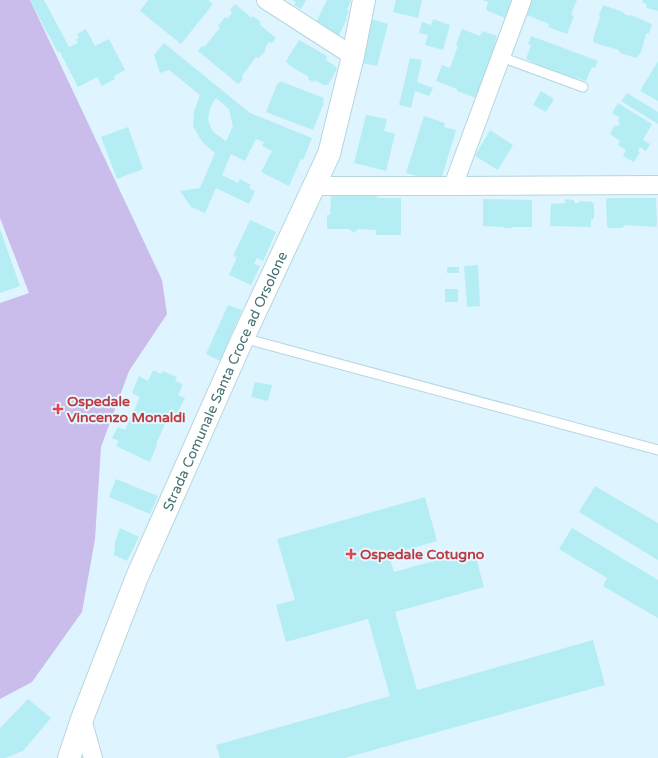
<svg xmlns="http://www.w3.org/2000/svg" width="658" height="758" viewBox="0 0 658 758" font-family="'Varela Round',sans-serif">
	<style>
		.green { fill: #cabceb }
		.building { fill: #b4eef4; fill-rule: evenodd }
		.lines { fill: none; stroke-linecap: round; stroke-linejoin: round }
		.service-casing { stroke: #b5d6dd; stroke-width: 11 }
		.minor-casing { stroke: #b5d6dd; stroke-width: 20 }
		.tertiary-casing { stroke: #b5d6dd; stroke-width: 24 }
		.service { stroke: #fff; stroke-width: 9 }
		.minor { stroke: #fff; stroke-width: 18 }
		.tertiary { stroke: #fff; stroke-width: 22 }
		.health-dot { fill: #e0444e; stroke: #e5f7ff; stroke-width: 1.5 }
		.labels { text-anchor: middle; stroke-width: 4; stroke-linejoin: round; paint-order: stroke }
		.street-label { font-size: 14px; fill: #457274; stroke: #e5f7ff }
		.health-label { font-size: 14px; font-weight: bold; fill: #be3a42; stroke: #e5f7ff; text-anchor: start }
	</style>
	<rect width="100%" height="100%" fill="#def4fe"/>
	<polygon class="green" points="0,0 30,0 162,280 167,314 129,371 101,447 95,539 82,612 32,682 0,699 0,303 29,293 0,218"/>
	<g class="building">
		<polygon points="30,0 44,0 69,47 78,43 76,39 79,38 77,34 86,29 95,46 109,39 125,70 114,76 115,79 102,86 97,77 78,87 60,52 58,53"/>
		<polygon points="148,0 208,0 213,4 181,44 140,11"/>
		<polygon points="292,0 306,0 301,9 294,5 296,2"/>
		<polygon points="327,0 351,0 347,10 349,11 346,17 347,18 339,35 322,27 323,25 316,22"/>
		<polygon points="396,0 422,0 418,18 393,12"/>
		<polygon points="483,0 516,0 514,6 510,5 505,18 486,10 488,2"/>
		<polygon points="530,0 577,0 571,15 574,16 567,34 548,27 549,24 524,14"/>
		<polygon points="643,0 658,0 658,11 647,8 646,4 642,2"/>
		<polygon points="235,4 252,18 253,16 261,22 259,24 276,38 272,43 269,42 265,48 266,50 259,58 256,57 242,76 243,79 238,84 198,51 202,46 204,47 220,28 218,26 225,17 228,18 232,13 230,10"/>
		<polygon points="603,5 623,12 624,14 630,16 631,15 652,24 649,33 646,34 641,52 636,58 620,53 619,50 594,43 593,39 600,17 599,15"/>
		<polygon points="368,18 388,24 377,66 358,62"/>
		<polygon points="433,19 450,25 443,50 425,45 428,35 419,33 422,22 431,25"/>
		<polygon points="462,29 480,36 482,31 497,36 495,43 496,44 476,98 457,91 457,89 436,81 442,65 450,68 458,46 456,45"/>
		<polygon points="531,36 598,61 595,68 592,67 586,81 577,78 576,81 534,66 535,63 526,59 531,45 528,44"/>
		<polygon points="299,40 327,56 326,60 335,66 337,69 328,85 324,85 314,80 313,82 308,79 309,77 290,66 286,61"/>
		<path d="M164,43L250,113L312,138L303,160L301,159L289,186L261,172L272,151L262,146L264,142L256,139L245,161L231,154L222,175L238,183L240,179L251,185L249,188L255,191L249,204L216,188L205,213L191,207L180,191L200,188L215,153L202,142L193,126L194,111L200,95L169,70L160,73L154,55ZM216,98L229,109L233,126L226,141L216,134L212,130L209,123L208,118L210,108Z"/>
		<polygon points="410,58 422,60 417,82 433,88 429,96 415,91 411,108 399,105"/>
		<polygon points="658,61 658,101 640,91"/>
		<polygon points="280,81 324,98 323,102 324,103 313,130 266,112 277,84 279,83"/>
		<polygon points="541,91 554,99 546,112 533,105"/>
		<polygon points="627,93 658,112 658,124 621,101"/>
		<polygon points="618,103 652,124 643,140 650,144 646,151 640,147 638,151 640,152 634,162 623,156 626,150 618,145 620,141 610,134 615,125 618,126 620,123 618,121 620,118 612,113"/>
		<polygon points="366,115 387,119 384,131 395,134 386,171 354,163"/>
		<polygon points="424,116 445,123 444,127 456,130 441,180 429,176 428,179 406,173"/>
		<polygon points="128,127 143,169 117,179 101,137"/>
		<polygon points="490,130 513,145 498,170 475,156"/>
		<polygon points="331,195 377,195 377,198 401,198 401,235 376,235 376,230 358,229 354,233 349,229 327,229 327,215 330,215"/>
		<polygon points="607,198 656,198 657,224 656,227 625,225 622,228 609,228 607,226 606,200"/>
		<polygon points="483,199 532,200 532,227 512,227 511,228 504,228 503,227 483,226"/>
		<polygon points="565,199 574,200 574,203 579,203 579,201 592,202 592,203 594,203 594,219 591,219 591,227 550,226 551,204 565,203"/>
		<polygon points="250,220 276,232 263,261 257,258 254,264 260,266 251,285 229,275 237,257 233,256"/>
		<polygon points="0,229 20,286 0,293"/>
		<polygon points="478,265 480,306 467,307 464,266"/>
		<rect x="447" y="267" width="12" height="6"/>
		<rect x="445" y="289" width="13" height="13"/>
		<polygon points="228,305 242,310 220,361 206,354"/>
		<polygon points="153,370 161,374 163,371 177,377 175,381 183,384 178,395 185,398 177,414 171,411 156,444 157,445 150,462 116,446 119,441 112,438 118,427 125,430 140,397 132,393 139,376 148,381"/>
		<polygon points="255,382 272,385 268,401 251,397"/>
		<polygon points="116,479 158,496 150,514 109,497"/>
		<polygon points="595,486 658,523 658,560 579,512"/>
		<polygon points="425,497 437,541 389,555 394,572 474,550 484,587 395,612 417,690 593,640 605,685 345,758 220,758 216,745 390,696 368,619 286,642 276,605 295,600 277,539"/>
		<polygon points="120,528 139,537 127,561 114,555 115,542"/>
		<polygon points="572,528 658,580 658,618 603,586 607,578 559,549"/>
		<polygon points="28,699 51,718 23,751 5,758 0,758 0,728"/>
	</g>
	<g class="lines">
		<g class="service-casing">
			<g id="service">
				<polyline points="501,57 583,87"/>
				<polyline points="243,338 658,450"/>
			</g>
		</g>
		<g class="minor-casing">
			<g id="minor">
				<polyline points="266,0 353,56"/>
				<polyline points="315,186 453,186 658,185"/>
				<polyline points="453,186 522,0"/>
				<polyline points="82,719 93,758"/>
			</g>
		</g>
		<g class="tertiary-casing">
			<g id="tertiary">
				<path id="s1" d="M69,758L82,719L137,577L243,338L329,154L353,56L364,0"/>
			</g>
		</g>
		<use href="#service" class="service"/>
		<use href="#minor" class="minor"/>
		<use href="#tertiary" class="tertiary"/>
	</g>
	<g class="health-dot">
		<path d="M56 403h4v4h4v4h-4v4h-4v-4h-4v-4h4z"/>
		<path d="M349 548h4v4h4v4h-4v4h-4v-4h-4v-4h4z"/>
	</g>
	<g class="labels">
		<g class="street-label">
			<text dy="5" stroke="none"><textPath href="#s1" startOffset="408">Strada Comunale Santa Croce ad Orsolone</textPath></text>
		</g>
		<g class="health-label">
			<text x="67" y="406">Ospedale<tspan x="67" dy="16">Vincenzo Monaldi</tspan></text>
			<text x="360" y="559">Ospedale Cotugno</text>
		</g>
	</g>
</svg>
